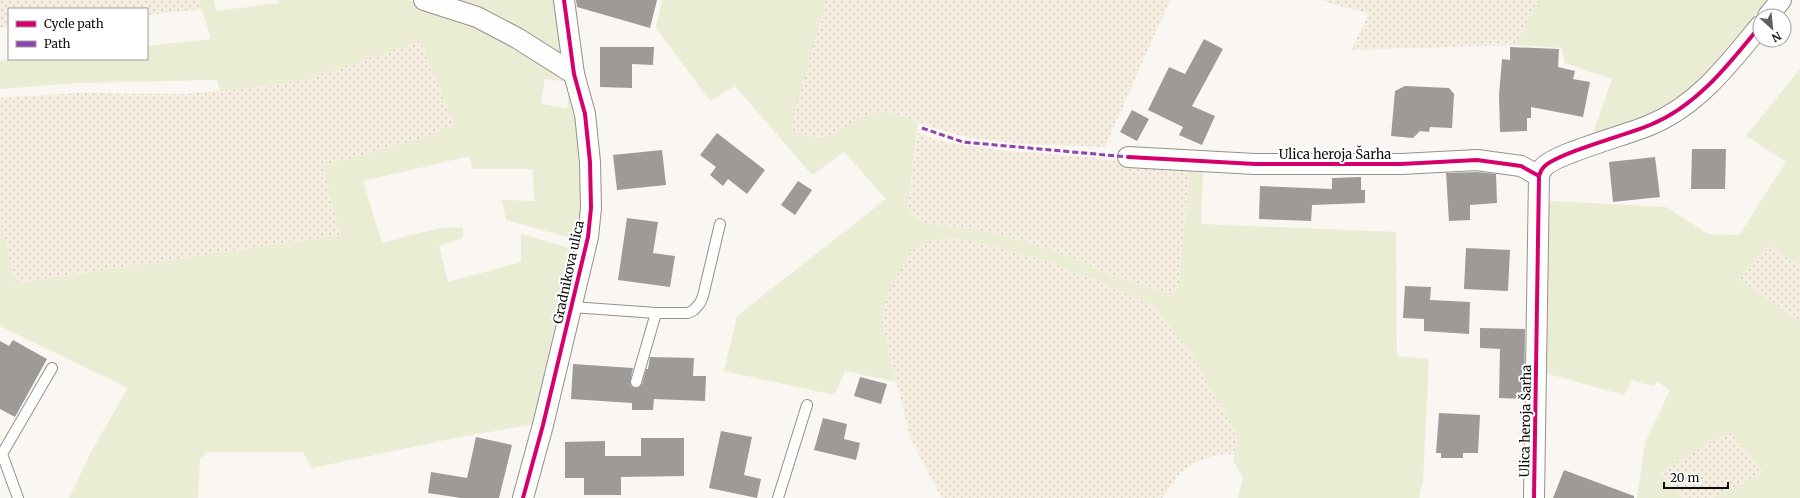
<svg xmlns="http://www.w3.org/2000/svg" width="1800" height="498" viewBox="0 0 1800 498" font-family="Merriweather,serif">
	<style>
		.farmland { fill: url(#farmland-dots) }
		.grass { fill: #eaecd4 }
		.building { fill: #9e9a98 }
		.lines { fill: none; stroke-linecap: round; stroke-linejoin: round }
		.service-casing { stroke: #949290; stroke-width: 12 }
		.minor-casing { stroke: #949290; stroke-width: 22 }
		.service { stroke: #fefefd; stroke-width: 10 }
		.minor { stroke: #fefefd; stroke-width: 20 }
		.quiet { stroke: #8e44ad; stroke-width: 3; stroke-dasharray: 6 3; stroke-linecap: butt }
		.cycleway-casing { stroke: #fff; stroke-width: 6 }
		.cycleway { stroke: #d6006c; stroke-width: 4 }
		.labels { text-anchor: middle; stroke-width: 4; stroke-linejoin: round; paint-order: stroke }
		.street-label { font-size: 13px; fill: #0d0d0d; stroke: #fff }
	</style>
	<defs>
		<pattern id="farmland-dots" width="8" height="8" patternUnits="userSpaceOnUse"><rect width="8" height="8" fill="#f5ede0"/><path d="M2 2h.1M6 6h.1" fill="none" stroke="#d1cabf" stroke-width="1.8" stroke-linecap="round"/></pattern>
	</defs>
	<rect width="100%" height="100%" fill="#faf6f2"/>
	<g class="farmland">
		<polygon points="0,0 199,0 203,9 147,15 147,9 9,9 9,27 0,28"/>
		<polygon points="826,0 1170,0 1105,147 1026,144 968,138 918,123 901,115 866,115 828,137 812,136 789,130"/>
		<polygon points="1321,0 1540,0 1515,45 1351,50 1369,14"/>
		<polygon points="420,41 455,125 419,139 323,166 340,235 15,283 0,217 0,98 77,93 184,94 277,85 314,77"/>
		<polygon points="918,132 930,138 950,143 1000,150 1100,158 1190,169 1178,292 1165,293 1101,272 1070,257 1011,237 978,230 924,223 913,216 908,206"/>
		<polygon points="947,238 977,242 1050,262 1111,286 1155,307 1191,353 1236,432 1238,439 1235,454 1217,455 1196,462 1181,472 1162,498 942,498 911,441 882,322 885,297 911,250 931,241"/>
		<polygon points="1767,245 1800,266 1800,322 1739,279"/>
		<polygon points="1730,432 1764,473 1712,498 1683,498 1659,472"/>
	</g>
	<g class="grass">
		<path d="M199,0H214L216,11L279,3V0H406L427,5L519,43L570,82L545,79L541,104L567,108L569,94L573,95L580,117L584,229L574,239L506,220L502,200L534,201L533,169H472L470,156L363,181L382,243C404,238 443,224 463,228V238L439,246L448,282L521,262V234L569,248L576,260L536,424L465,436L312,468L303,452H207L200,459L198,498H69L91,452L128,388L0,326V217L15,283L340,235L323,166L419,139L455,125L420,41L314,77L277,85L220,91L217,80L75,83L0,89V61L16,59H147V46L211,39Z"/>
		<polygon points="440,0 559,0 563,55"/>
		<path d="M662,0H826L790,130C801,133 817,140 829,136C835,134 841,129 847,125C877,108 887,108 918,123L908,206L913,216L924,223L978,230L1011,237L1070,257L1101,272L1165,293L1178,292L1190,169L1203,171L1201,224L1396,232L1397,356L1429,359L1423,480L1419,498H1238L1243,478L1233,460L1238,439L1236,432L1191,353L1155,307L1111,286L1050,262L977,242L947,238L931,241L911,251L886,297L882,322L896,382L845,371L834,395L724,371L737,316L886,199L844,152L812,175L735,86L710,101L656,28Z"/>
		<polygon points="1540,0 1767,0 1721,61 1690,93 1650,118 1593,134 1612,79 1565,63 1562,48 1515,45"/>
		<polygon points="1800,69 1800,266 1767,245 1739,279 1800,322 1800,498 1712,498 1764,473 1730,432 1659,472 1683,498 1637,498 1645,443 1670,390 1658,382 1652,386 1632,380 1624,395 1545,373 1547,223 1550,201 1666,207 1708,234 1739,235 1786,162 1746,136"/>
	</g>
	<g class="building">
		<polygon points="576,0 657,0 650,28 577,7"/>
		<polygon points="1204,39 1223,49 1192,106 1215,116 1202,145 1179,135 1183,127 1148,110 1169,67 1185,74"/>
		<polygon points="600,47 654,47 653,65 632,64 632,88 600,87"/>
		<polygon points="1510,47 1559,49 1558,67 1575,71 1573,79 1590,82 1583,117 1531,107 1531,118 1527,118 1527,131 1500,132 1499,95 1502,59 1510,60"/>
		<polygon points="1405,86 1449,88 1454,94 1452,128 1430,127 1429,132 1420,131 1413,138 1391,136 1395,91"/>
		<polygon points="1132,110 1149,119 1137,141 1120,132"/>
		<polygon points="717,133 765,170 747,194 728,179 723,186 710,175 716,167 700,155"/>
		<polygon points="1692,149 1726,149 1725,189 1691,189"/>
		<polygon points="662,150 666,185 617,190 613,155"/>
		<polygon points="1655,157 1660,197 1613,202 1609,162"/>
		<polygon points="1477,172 1496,174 1497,203 1470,205 1470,220 1449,221 1446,173"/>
		<polygon points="1361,177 1361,190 1365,190 1365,203 1312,205 1311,221 1259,219 1260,186 1332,189 1332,178"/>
		<polygon points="798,181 812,190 795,215 781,205"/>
		<polygon points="627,218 658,222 653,253 675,256 670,287 618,280"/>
		<polygon points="1466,248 1510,250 1508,291 1464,289"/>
		<polygon points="1405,286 1431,287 1430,300 1470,302 1469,334 1424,331 1424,319 1403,318"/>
		<polygon points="1480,328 1525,329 1524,399 1499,398 1500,349 1480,348"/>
		<polygon points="13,340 47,359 15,417 0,409 0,341 9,346"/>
		<polygon points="650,357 694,358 693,376 706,376 705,401 654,399 653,410 632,410 632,403 571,399 573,364 633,368 630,383 632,387 637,388 642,384 646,369 648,369"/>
		<polygon points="860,377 887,384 881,404 854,396"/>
		<polygon points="1439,413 1480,415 1478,453 1463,453 1463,458 1441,458 1441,453 1436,453"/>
		<polygon points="823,418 847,424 844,439 860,443 856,460 814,450"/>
		<polygon points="721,431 752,437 744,475 761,479 757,498 709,488"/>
		<polygon points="476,437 512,445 499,498 461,498 428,493 431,472 467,478"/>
		<polygon points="641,438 684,438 684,476 621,477 621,495 584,495 584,478 565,478 565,442 605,441 605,456 641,456"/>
		<polygon points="1564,470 1634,496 1634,498 1553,498"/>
	</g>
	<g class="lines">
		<g class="service-casing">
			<g id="service">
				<polyline points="572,307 656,313 688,313 694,310 700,303 703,296 720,224"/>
				<polyline points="636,382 656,313"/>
				<polyline points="18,498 2,454 52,368"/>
				<polyline points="778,498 807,405"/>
			</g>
		</g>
		<g class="minor-casing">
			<g id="minor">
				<polyline points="424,0 477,17 517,38 574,74"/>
				<polyline points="1768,16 1781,0"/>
				<polyline points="1128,157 1255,164 1401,164 1477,160 1521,166 1539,176"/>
				<polyline points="523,498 543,425 588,237 591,208 590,162 585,114 574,74 564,0"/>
				<path d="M1534,498L1539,176C1540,173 1541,170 1543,168C1553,154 1630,134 1650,125C1697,106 1729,64 1760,26"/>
			</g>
		</g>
		<use href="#service" class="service"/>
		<use href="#minor" class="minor"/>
		<polyline class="quiet" points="922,128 963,142 1128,157"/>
		<g class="cycleway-casing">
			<g id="cycleway">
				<polyline points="1128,157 1255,164 1401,164 1477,160 1521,166 1539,176"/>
				<polyline points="523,498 543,425 588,237 591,208 590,162 585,114 574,74 564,0"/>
				<path d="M1534,498L1539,176C1540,173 1541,170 1543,168C1553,154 1630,134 1650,125C1697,106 1729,64 1760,26"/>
			</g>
		</g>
		<use href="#cycleway" class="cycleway"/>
	</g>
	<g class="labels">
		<g class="street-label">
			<text x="1335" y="159">Ulica heroja Šarha</text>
			<text transform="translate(568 272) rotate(-78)" y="5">Gradnikova ulica</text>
			<text transform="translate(1525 421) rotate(-89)" y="5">Ulica heroja Šarha</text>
		</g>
	</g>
	<rect x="8" y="8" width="140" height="52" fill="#ffffff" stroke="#9e9e9e"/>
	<rect x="16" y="21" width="20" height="6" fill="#d6006c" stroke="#9e9e9e"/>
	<text x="44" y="28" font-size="12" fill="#0d0d0d">Cycle path</text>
	<rect x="16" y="41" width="20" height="6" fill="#8e44ad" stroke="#9e9e9e"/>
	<text x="44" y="48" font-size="12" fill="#0d0d0d">Path</text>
	<g transform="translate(1772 28) rotate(153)"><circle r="19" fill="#ffffff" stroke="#9e9e9e"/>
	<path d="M0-3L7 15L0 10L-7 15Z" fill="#605f5d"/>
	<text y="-6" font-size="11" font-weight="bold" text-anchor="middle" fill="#0d0d0d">N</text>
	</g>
	<path d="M1664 482v6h64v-6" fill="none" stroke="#0d0d0d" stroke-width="2"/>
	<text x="1670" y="482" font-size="12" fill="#0d0d0d" stroke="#ffffff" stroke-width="3" paint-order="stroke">20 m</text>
</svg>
